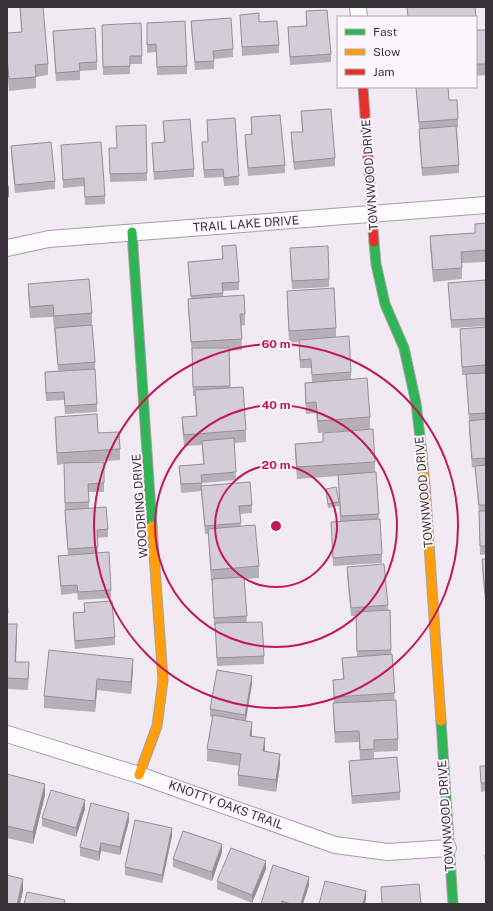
<svg xmlns="http://www.w3.org/2000/svg" width="493" height="911" viewBox="0 0 493 911" font-family="'Public Sans',sans-serif">
	<style>
		.lines { fill: none; stroke-linecap: round; stroke-linejoin: round }
		.street-casing { stroke: #a59fa6; stroke-width: 18 }
		.fast-casing { stroke: #a59fa6; stroke-width: 11 }
		.slow-casing { stroke: #a59fa6; stroke-width: 11 }
		.jam-casing { stroke: #a59fa6; stroke-width: 11 }
		.street { stroke: #fdfcfd; stroke-width: 16 }
		.fast { stroke: #30b455; stroke-width: 9 }
		.slow { stroke: #ff9f0a; stroke-width: 9 }
		.jam { stroke: #e5322d; stroke-width: 9 }
		.wall { fill: #b6afb8 }
		.shaded-wall { fill: #948f96 }
		.building { fill: #d4ccd6; stroke: #948f96 }
		.ring { fill: none; stroke: #c2185b; stroke-width: 2 }
		.labels { text-anchor: middle; stroke-width: 4; stroke-linejoin: round; paint-order: stroke }
		.street-label { font-size: 12px; fill: #39343a; stroke: #fdf7fd }
		.centre { fill: #c2185b; stroke: #fdf7fd; stroke-width: 2 }
		.ring-label { font-size: 12px; text-anchor: middle; font-weight: bold; fill: #c2185b; stroke: #fdf7fd; stroke-width: 4; stroke-linejoin: round; paint-order: stroke }
	</style>
	<rect width="100%" height="100%" fill="#f1eaf2"/>
	<g class="lines">
		<g class="street-casing">
			<g id="street">
				<polyline points="358,7 359,17"/>
				<polyline points="7,248 49,239 486,205"/>
				<polyline points="7,734 139,775 335,845 388,852 448,848"/>
			</g>
		</g>
		<g class="fast-casing">
			<g id="fast">
				<polyline points="132,232 152,526"/>
				<polyline points="374,242 376,264 385,304 404,348 416,403 422,454"/>
				<polyline points="441,721 453,904"/>
			</g>
		</g>
		<g class="slow-casing">
			<g id="slow">
				<polyline points="422,454 425,485 441,721"/>
				<polyline points="139,775 157,726 163,680 152,526"/>
			</g>
		</g>
		<g class="jam-casing">
			<polyline id="jam" points="363,87 374,242"/>
		</g>
		<use href="#street" class="street"/>
		<use href="#fast" class="fast"/>
		<use href="#slow" class="slow"/>
		<use href="#jam" class="jam"/>
	</g>
	<g class="wall">
		<polygon points="20,7 48,64 48,75 36,77 36,88 9,91 7,68 7,33 21,32"/>
		<polygon points="306,11 331,54 331,62 290,65 288,27 306,26"/>
		<polygon points="240,15 259,22 279,45 279,53 242,56"/>
		<polygon points="191,21 233,49 233,57 214,59 214,69 195,70 191,29"/>
		<polygon points="147,23 187,66 187,74 157,75 156,52 147,53"/>
		<polygon points="102,25 142,56 142,64 130,64 130,74 103,75"/>
		<polygon points="476,30 486,30 486,75 476,76"/>
		<polygon points="53,31 97,62 97,70 80,71 80,80 56,81 53,39"/>
		<polygon points="416,87 448,87 449,100 458,119 458,127 457,127 459,165 459,173 422,176 419,137 419,129"/>
		<polygon points="301,111 335,158 335,166 294,170 291,141 291,132 302,132"/>
		<polygon points="251,117 285,165 285,173 248,176 245,143 245,135 251,134"/>
		<polygon points="207,120 239,176 239,185 224,186 223,177 204,178 202,150 202,142 208,142"/>
		<polygon points="163,121 194,169 194,177 154,180 152,151 152,143 164,142"/>
		<polygon points="116,126 147,173 147,181 110,182 109,148 117,148"/>
		<polygon points="61,145 105,196 105,204 85,205 84,186 63,188"/>
		<polygon points="11,146 55,181 55,189 15,193 11,154"/>
		<polygon points="486,223 486,262 462,263 462,279 433,282 430,247 430,236 475,233 475,224"/>
		<polygon points="222,246 239,282 239,290 223,291 223,297 245,314 245,325 241,326 242,350 229,351 230,388 246,430 246,442 234,443 236,480 202,483 202,486 252,505 252,513 240,514 241,527 259,566 259,578 244,579 247,622 264,656 264,664 217,666 215,626 214,626 212,581 211,581 208,534 205,534 201,491 181,493 179,466 203,464 202,445 184,446 182,428 182,417 196,416 195,396 193,396 192,354 188,311 188,299 191,299 188,270 188,262 222,259"/>
		<polygon points="290,256 329,279 329,287 292,289"/>
		<polygon points="486,280 486,326 451,328 448,283"/>
		<polygon points="28,284 92,313 92,325 95,362 95,371 97,404 97,412 65,414 64,400 46,401 45,372 58,371 53,317 30,318 28,295"/>
		<polygon points="287,291 336,328 336,337 351,372 351,379 370,417 370,429 318,433 316,413 306,414 305,394 305,383 312,382 311,368 300,368 299,342 289,343 287,303"/>
		<polygon points="486,327 486,554 480,555 479,514 475,467 472,468 469,429 469,421 466,375 462,375 460,329"/>
		<polygon points="55,417 98,433 120,449 120,460 90,462 104,462 104,492 89,492 89,508 108,529 108,537 97,538 98,553 111,590 111,598 78,600 77,593 61,595 58,556 68,555 65,519 64,464 57,465 55,428"/>
		<polygon points="323,433 375,462 375,472 379,519 382,554 382,563 333,566 331,522 340,521 339,504 339,506 328,508 326,493 326,489 339,501 338,476 297,479 295,455 295,444 323,442"/>
		<polygon points="482,559 486,559 486,601 485,601 482,568"/>
		<polygon points="347,567 388,605 388,611 390,610 391,654 398,739 398,751 374,752 374,759 400,792 400,800 352,804 349,769 349,761 360,760 359,742 335,743 333,715 334,703 333,680 343,679 342,658 357,657 356,616 351,616 347,576"/>
		<polygon points="7,602 8,613 8,621 7,621"/>
		<polygon points="84,603 115,637 115,645 75,649 73,622 73,613 84,612"/>
		<polygon points="7,624 17,636 16,662 29,674 28,690 7,689"/>
		<polygon points="49,650 133,670 131,694 97,690 95,712 44,708 44,696"/>
		<polygon points="252,684 246,721 252,733 252,736 265,750 265,751 280,765 276,792 238,786 238,775 240,766 207,761 207,749 212,717 210,717 210,709"/>
		<polygon points="480,766 486,766 486,791 481,792"/>
		<polygon points="7,774 45,795 33,844 7,838"/>
		<polygon points="85,809 76,837 42,826 42,818"/>
		<polygon points="129,821 120,855 101,851 99,861 80,856 80,847"/>
		<polygon points="172,836 162,883 125,875 125,867"/>
		<polygon points="222,852 212,881 173,867 173,859"/>
		<polygon points="485,855 486,855 486,884 485,867"/>
		<polygon points="266,869 252,903 217,889 217,881"/>
		<polygon points="309,885 303,904 261,904"/>
	</g>
	<g class="shaded-wall">
		<polygon points="7,189 9,189 9,197 7,198"/>
		<polygon points="17,624 17,636 15,673 15,662"/>
		<polygon points="133,659 133,670 131,694 131,682"/>
		<polygon points="252,676 252,684 245,723 245,715"/>
		<polygon points="97,679 97,690 95,712 95,701"/>
		<polygon points="252,722 252,733 250,748 250,736"/>
		<polygon points="265,738 265,750 263,763 263,751"/>
		<polygon points="280,754 280,765 276,792 276,780"/>
		<polygon points="45,784 45,795 33,844 33,832"/>
		<polygon points="85,800 85,809 76,837 76,828"/>
		<polygon points="129,813 129,821 120,855 120,847"/>
		<polygon points="172,828 172,836 162,883 162,875"/>
		<polygon points="101,843 101,851 99,861 99,852"/>
		<polygon points="222,844 222,852 212,881 212,872"/>
		<polygon points="266,861 266,869 252,903 252,895"/>
		<polygon points="309,877 309,885 303,904 301,904"/>
		<polygon points="23,879 23,891 20,904 17,904"/>
		<polygon points="366,891 366,899 365,904 363,904"/>
	</g>
	<g class="building">
		<polygon points="20,7 43,7 48,64 35,65 36,77 9,79 7,57 7,33 22,32"/>
		<polygon points="407,7 475,7 476,17 408,17"/>
		<polygon points="327,10 331,54 290,57 288,27 307,26 306,11"/>
		<polygon points="259,13 259,22 277,21 279,45 242,47 240,15"/>
		<polygon points="231,18 233,49 213,51 214,61 195,62 191,21"/>
		<polygon points="185,21 187,66 157,67 156,44 147,45 147,23"/>
		<polygon points="141,23 142,56 130,56 130,66 103,67 102,25"/>
		<polygon points="95,28 97,62 79,63 80,71 56,73 53,31"/>
		<rect x="476" y="30" width="10" height="34"/>
		<polygon points="416,87 448,87 449,100 457,100 458,119 419,122"/>
		<polygon points="331,109 335,158 294,162 291,132 303,132 301,111"/>
		<polygon points="280,115 285,165 248,168 245,135 252,134 251,117"/>
		<polygon points="235,118 239,176 224,178 223,169 204,170 202,142 208,142 207,120"/>
		<polygon points="190,119 194,169 154,172 152,143 165,142 163,121"/>
		<polygon points="146,125 147,173 110,174 109,148 117,148 116,126"/>
		<polygon points="456,126 459,165 422,168 419,129"/>
		<polygon points="51,142 55,181 15,185 11,146"/>
		<polygon points="101,142 105,196 85,197 84,178 63,180 61,145"/>
		<polygon points="7,183 9,189 7,189"/>
		<polygon points="486,223 486,250 461,252 462,268 433,270 430,236 475,233 475,224"/>
		<polygon points="236,245 239,282 222,283 223,293 191,296 188,262 223,259 222,246"/>
		<polygon points="328,246 329,279 292,281 290,248"/>
		<polygon points="89,279 92,313 54,316 53,305 30,307 28,284"/>
		<polygon points="486,280 486,318 451,320 448,283"/>
		<polygon points="334,288 336,328 289,331 287,291"/>
		<polygon points="244,295 245,314 240,314 242,339 191,342 188,299"/>
		<polygon points="92,325 95,362 58,365 55,328"/>
		<polygon points="486,327 486,365 462,367 460,329"/>
		<polygon points="349,336 351,372 312,375 311,359 300,360 299,340"/>
		<polygon points="192,348 229,348 230,386 193,387"/>
		<polygon points="95,369 97,404 65,406 64,392 46,393 45,372"/>
		<polygon points="486,373 486,413 469,414 466,374"/>
		<polygon points="367,378 370,417 318,421 316,402 306,403 305,383"/>
		<polygon points="243,387 246,430 184,435 182,417 197,416 195,390"/>
		<polygon points="97,414 98,433 119,432 120,449 57,453 55,417"/>
		<polygon points="486,419 486,458 472,459 469,421"/>
		<polygon points="373,429 375,462 297,467 295,444 323,442 323,433"/>
		<polygon points="234,438 236,472 201,475 202,483 181,484 179,466 204,464 202,441"/>
		<polygon points="104,462 104,483 88,484 89,502 65,503 64,463"/>
		<polygon points="486,465 486,505 479,505 475,466"/>
		<polygon points="376,472 379,514 341,516 338,475"/>
		<polygon points="250,482 252,505 239,506 241,523 205,526 201,486"/>
		<polygon points="336,487 339,502 328,504 326,489"/>
		<polygon points="106,507 108,529 97,530 98,547 68,549 65,510"/>
		<polygon points="479,511 486,511 486,546 480,546"/>
		<polygon points="380,519 382,554 333,558 331,522"/>
		<polygon points="255,525 259,566 211,570 208,529"/>
		<polygon points="109,552 111,590 78,592 77,585 61,586 58,556"/>
		<polygon points="482,559 486,559 486,593 485,593"/>
		<polygon points="384,564 388,605 351,608 347,567"/>
		<polygon points="244,577 247,616 214,618 212,579"/>
		<polygon points="112,601 115,637 75,641 73,613 85,612 84,603"/>
		<polygon points="7,602 8,613 7,613"/>
		<polygon points="390,610 391,650 357,651 356,612"/>
		<polygon points="262,622 264,656 217,658 215,623"/>
		<polygon points="7,624 17,624 15,662 29,662 28,679 7,678"/>
		<polygon points="49,650 133,659 131,682 97,679 95,701 44,696"/>
		<polygon points="392,654 395,693 334,697 333,680 344,679 342,658"/>
		<polygon points="217,670 252,676 245,715 210,709"/>
		<polygon points="396,700 398,739 374,740 374,749 360,750 359,731 335,732 333,703"/>
		<polygon points="213,715 252,722 250,736 265,738 263,751 280,754 276,780 238,775 241,754 207,749"/>
		<polygon points="397,757 400,792 352,796 349,761"/>
		<polygon points="480,766 486,766 486,783 481,783"/>
		<polygon points="7,774 45,784 33,832 7,826"/>
		<polygon points="51,790 85,800 76,828 42,818"/>
		<polygon points="91,803 129,813 120,847 101,843 99,852 80,847"/>
		<polygon points="135,820 172,828 162,875 125,867"/>
		<polygon points="183,831 222,844 212,872 173,859"/>
		<polygon points="231,848 266,861 252,895 217,881"/>
		<polygon points="485,855 486,855 486,872"/>
		<polygon points="273,865 309,877 301,904 291,904 282,901 281,904 261,904"/>
		<polygon points="7,875 23,879 17,904 7,904"/>
		<polygon points="325,881 366,891 363,904 319,904"/>
		<polygon points="419,884 421,904 382,904 381,887"/>
		<polygon points="27,892 65,900 64,904 24,904"/>
	</g>
	<g class="ring">
		<circle cx="276" cy="526" r="61"/>
		<circle cx="276" cy="526" r="121"/>
		<circle cx="276" cy="526" r="182"/>
	</g>
	<g class="labels">
		<g class="street-label">
			<text transform="translate(370 175) rotate(-94)" y="4">TOWNWOOD DRIVE</text>
			<text transform="translate(246 224) rotate(-4)" y="4">TRAIL LAKE DRIVE</text>
			<text transform="translate(424 492) rotate(-95)" y="4">TOWNWOOD DRIVE</text>
			<text transform="translate(140 506) rotate(-94)" y="4">WOODRING DRIVE</text>
			<text transform="translate(226 805) rotate(20)" y="4">KNOTTY OAKS TRAIL</text>
			<text transform="translate(446 816) rotate(-94)" y="4">TOWNWOOD DRIVE</text>
		</g>
	</g>
	<circle cx="276" cy="526" r="6" class="centre"/>
	<g class="ring-label">
		<text x="276" y="348">60 m</text>
		<text x="276" y="409">40 m</text>
		<text x="276" y="469">20 m</text>
	</g>
	<rect width="493" height="911" fill="none" stroke="#39343a" stroke-width="16"/>
	<rect x="337" y="16" width="140" height="72" fill="#fdf7fd" stroke="#afa9af"/>
	<rect x="345" y="29" width="20" height="6" fill="#30b455" stroke="#afa9af"/>
	<text x="373" y="36" font-size="12" fill="#39343a">Fast</text>
	<rect x="345" y="49" width="20" height="6" fill="#ff9f0a" stroke="#afa9af"/>
	<text x="373" y="56" font-size="12" fill="#39343a">Slow</text>
	<rect x="345" y="69" width="20" height="6" fill="#e5322d" stroke="#afa9af"/>
	<text x="373" y="76" font-size="12" fill="#39343a">Jam</text>
</svg>
